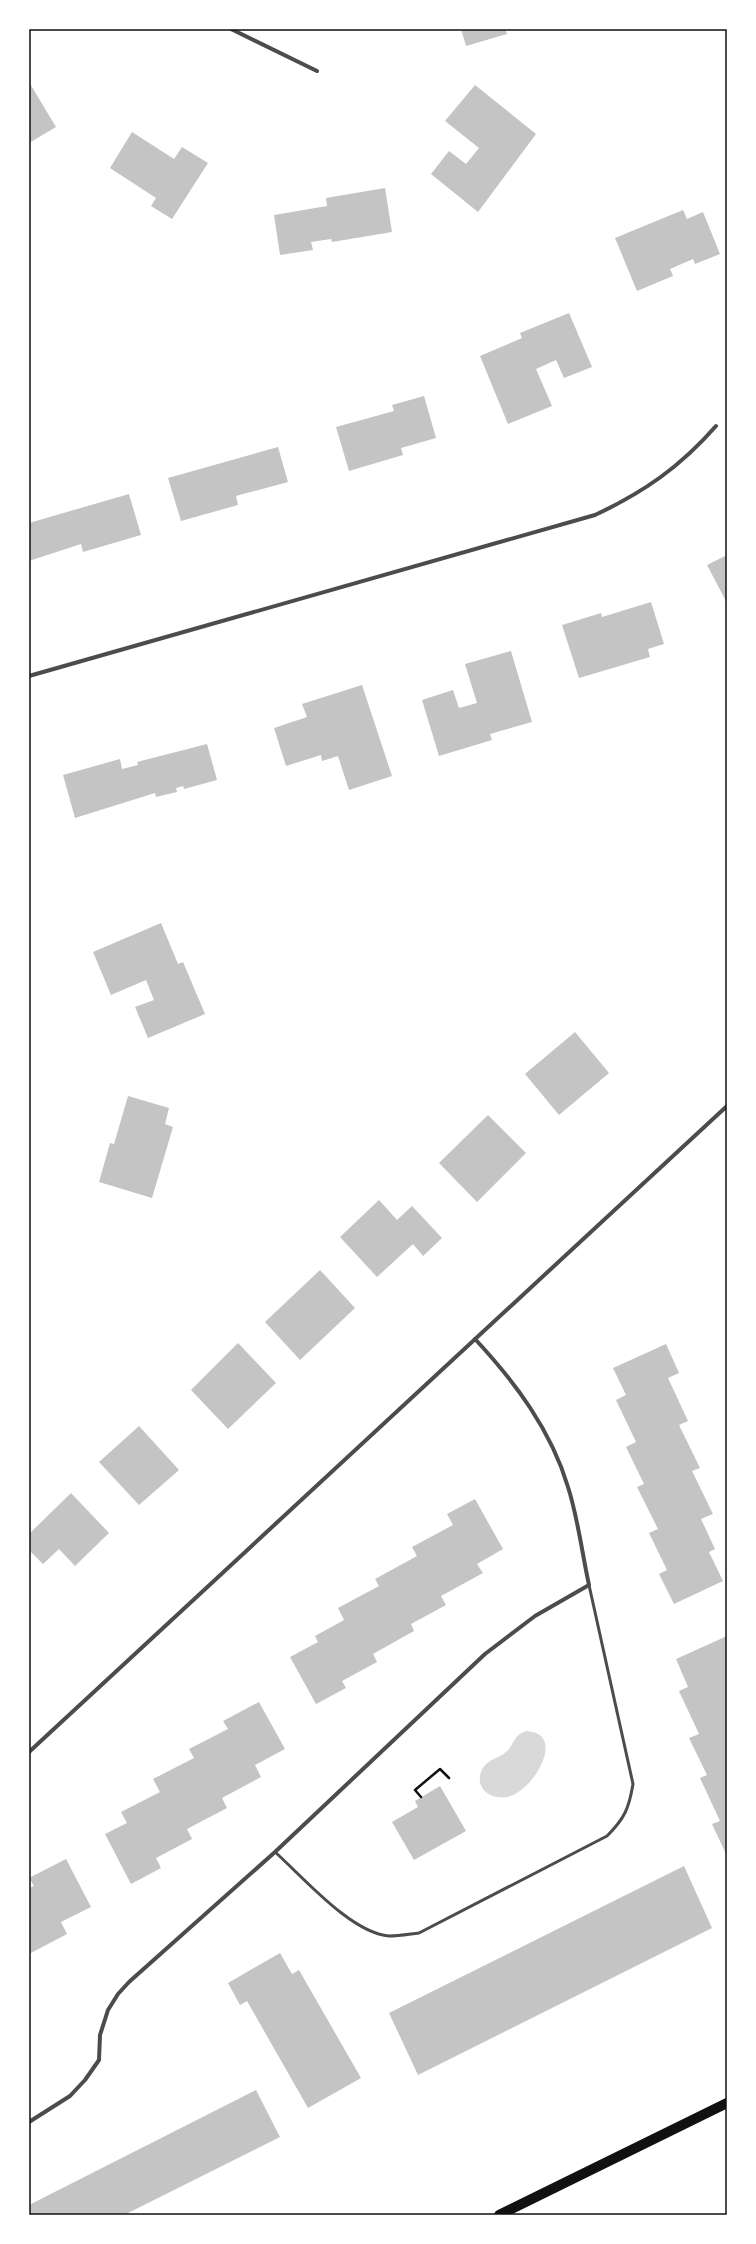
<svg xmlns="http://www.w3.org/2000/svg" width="756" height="2244" viewBox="0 0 756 2244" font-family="'IBM Plex Sans',sans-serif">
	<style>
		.water { fill: #d9d9d9 }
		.building { fill: #c4c4c4 }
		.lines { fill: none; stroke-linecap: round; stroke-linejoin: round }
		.path { stroke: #111; stroke-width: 2.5 }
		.service { stroke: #4c4c4c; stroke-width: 3 }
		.minor { stroke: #4c4c4c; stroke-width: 4 }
		.primary { stroke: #111; stroke-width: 10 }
		.neatline { fill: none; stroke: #111; stroke-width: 1.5 }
	</style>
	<rect width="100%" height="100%" fill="#fff"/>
	<path class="water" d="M527,1731C568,1734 532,1793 507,1797C491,1800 475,1789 481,1772C486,1758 501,1759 509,1749C515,1741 515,1734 527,1731Z"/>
	<g class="building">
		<polygon points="461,29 505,29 507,34 466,46"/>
		<polygon points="29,82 56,127 29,143"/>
		<polygon points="475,85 536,134 478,212 431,174 449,151 466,164 479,148 445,121"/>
		<polygon points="132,132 174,159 182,147 208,163 172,219 151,206 156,198 110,168"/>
		<polygon points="385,188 392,232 332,242 331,239 311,242 313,250 280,255 274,215 327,206 326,198"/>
		<polygon points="683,210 687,219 703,212 720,254 695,264 693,259 670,269 673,276 637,291 615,238"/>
		<polygon points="569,313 592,367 564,378 556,360 536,369 552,406 508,424 480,356 522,338 520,333"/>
		<polygon points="424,396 436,438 401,448 403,455 349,471 336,427 394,411 392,405"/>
		<polygon points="278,447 288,482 236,496 238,505 181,521 168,478"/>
		<polygon points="129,494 141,535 83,552 81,544 29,561 29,523"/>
		<polygon points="727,555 727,603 707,565"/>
		<polygon points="651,602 664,644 648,649 650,657 579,678 562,625 601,613 602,617"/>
		<polygon points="511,651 532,722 490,734 492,740 439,756 422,700 453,690 459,708 477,703 465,664"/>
		<polygon points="362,685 392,776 349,790 338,756 322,761 321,755 286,766 274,728 307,717 302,704"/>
		<polygon points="207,744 217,780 184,789 183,786 176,788 177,792 156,797 155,793 75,818 63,775 120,759 122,769 138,765 137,762"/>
		<polygon points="161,923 178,964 183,962 205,1014 148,1038 135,1007 154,1000 146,980 111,995 93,952"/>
		<polygon points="575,1032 609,1073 559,1115 525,1074"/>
		<polygon points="128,1096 169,1108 165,1124 173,1127 152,1198 99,1182 110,1143 114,1144"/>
		<polygon points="488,1115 526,1153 477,1202 439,1163"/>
		<polygon points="379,1200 397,1220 412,1206 442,1238 423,1256 413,1244 377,1277 340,1237"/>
		<polygon points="320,1270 355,1308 300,1360 265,1322"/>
		<polygon points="238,1343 276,1383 228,1429 191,1390"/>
		<polygon points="666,1344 679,1373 668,1378 688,1421 679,1425 700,1468 692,1471 713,1514 701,1519 715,1549 709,1552 723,1581 674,1604 659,1574 667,1570 649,1533 658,1529 637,1487 644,1484 626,1447 636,1442 616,1400 626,1395 613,1368"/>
		<polygon points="139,1426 179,1470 139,1505 99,1462"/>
		<polygon points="71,1493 109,1533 75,1566 59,1549 43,1564 29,1550 29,1534"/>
		<polygon points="475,1499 503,1549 477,1564 483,1573 441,1596 446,1605 411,1624 414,1631 373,1654 377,1662 342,1681 346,1688 316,1704 290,1657 318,1642 315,1636 344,1620 338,1608 379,1586 375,1579 417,1556 412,1547 453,1525 447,1514"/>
		<polygon points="727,1636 727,1856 712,1824 720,1821 700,1778 707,1775 689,1738 699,1734 679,1691 688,1687 676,1659"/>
		<polygon points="259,1702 285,1749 255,1765 261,1777 222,1798 227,1808 187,1829 192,1839 156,1858 161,1868 131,1884 105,1834 127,1823 121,1812 160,1792 153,1779 194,1758 189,1749 228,1729 223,1721"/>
		<polygon points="440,1786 466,1831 414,1860 392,1822 418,1807 415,1801"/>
		<polygon points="66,1859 91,1907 61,1922 67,1934 29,1954 29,1888 34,1886 29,1878"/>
		<polygon points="684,1866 712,1928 418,2075 389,2013"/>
		<polygon points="280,1953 292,1974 299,1970 361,2078 308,2108 247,2001 240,2005 228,1983"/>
		<polygon points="256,2090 280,2137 124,2215 29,2215 29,2205"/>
	</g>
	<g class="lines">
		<polyline class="path" points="421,1797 415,1790 440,1769 449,1778"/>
		<path class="service" d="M275,1852C303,1877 351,1933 389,1936C399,1936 410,1934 419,1933L607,1836C625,1818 629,1808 633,1784L589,1585"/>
		<g class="minor">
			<polyline points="231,29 317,71"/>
			<path d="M29,676L595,515C644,492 680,467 716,426"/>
			<polyline points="29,1752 727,1106"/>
			<path d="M29,2122L70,2096L85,2080L99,2060L100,2035L108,2010L118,1994L129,1982L275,1852L485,1654L535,1616L589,1585C582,1553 578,1518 568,1487C551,1430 515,1382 475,1339"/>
		</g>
		<polyline class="primary" points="499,2215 727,2103"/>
	</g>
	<rect width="756" height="2244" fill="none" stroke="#ffffff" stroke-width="60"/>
	<rect x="30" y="30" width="696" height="2184" class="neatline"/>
</svg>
